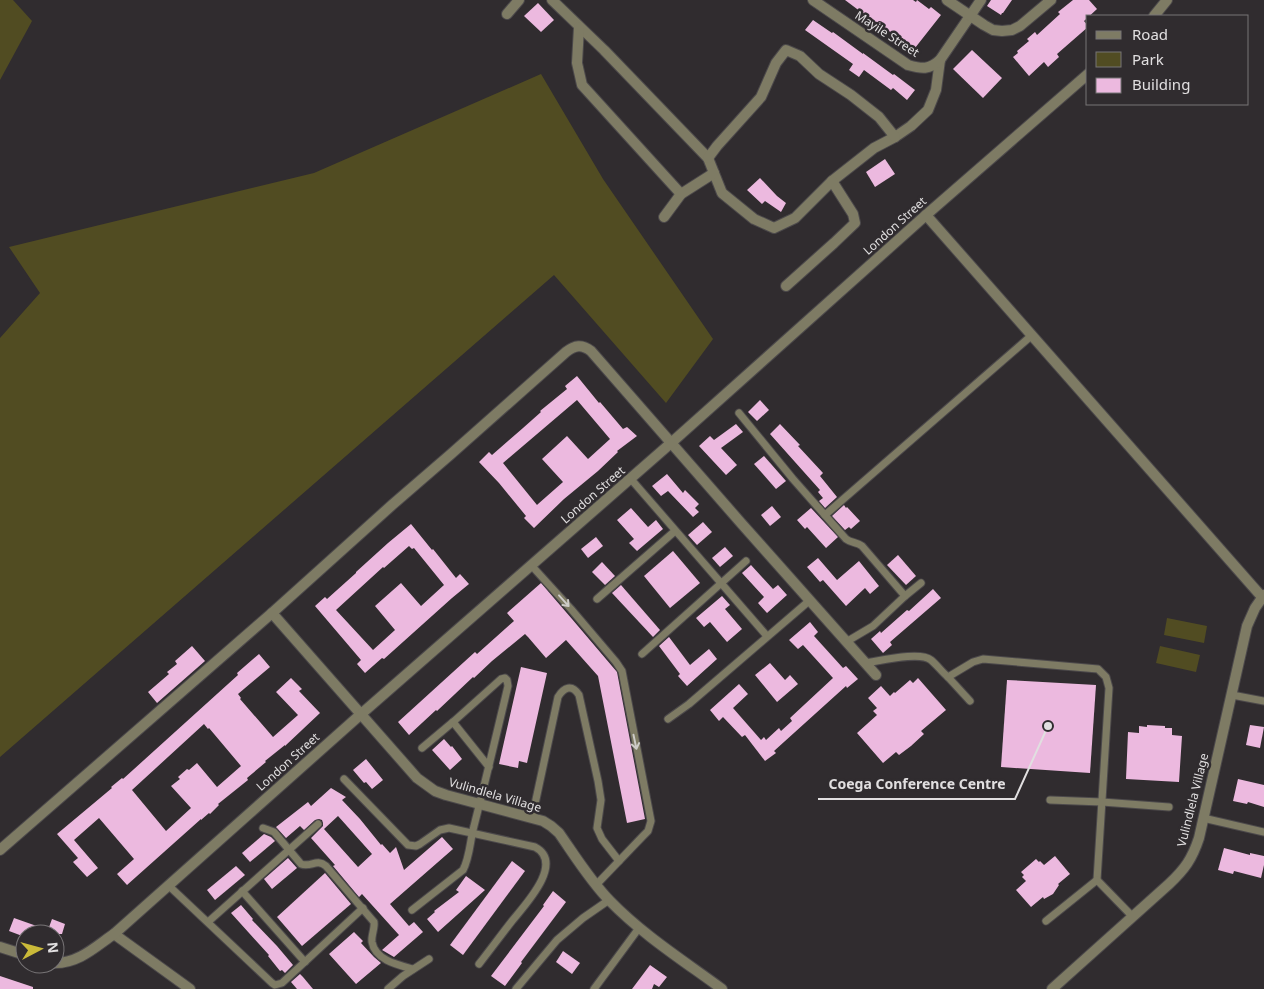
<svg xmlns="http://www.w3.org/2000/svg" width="1264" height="989" viewBox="0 0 1264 989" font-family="'Noto Sans',sans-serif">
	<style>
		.green { fill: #514c22 }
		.building { fill: #ecb9df; fill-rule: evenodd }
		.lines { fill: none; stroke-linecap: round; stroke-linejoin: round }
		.lane-casing { stroke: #4c494b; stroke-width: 9 }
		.street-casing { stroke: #4c494b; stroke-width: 12 }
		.lane { stroke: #7e7b64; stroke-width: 7 }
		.street { stroke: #7e7b64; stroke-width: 10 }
		.oneway { stroke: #cdcbc7 }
		.labels { text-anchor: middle; stroke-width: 5; stroke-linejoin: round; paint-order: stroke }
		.street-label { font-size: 12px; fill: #e1dfe0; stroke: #302c2f }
		.leader { fill: none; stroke: #e1dfe0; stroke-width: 2 }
		.callout-dot { fill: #e1dfe0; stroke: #302c2f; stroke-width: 2 }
		.callout-label { font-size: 14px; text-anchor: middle; font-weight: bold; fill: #e1dfe0; stroke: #302c2f; stroke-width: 5; stroke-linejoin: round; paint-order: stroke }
	</style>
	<rect width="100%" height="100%" fill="#302c2f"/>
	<g class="green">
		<polygon points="0,0 13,0 32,21 0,80"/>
		<polygon points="541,74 603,179 713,339 666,403 554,275 0,757 0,338 40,293 9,247 314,173"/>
		<polygon points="1167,618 1207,626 1204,643 1164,635"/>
		<polygon points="1160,646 1200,655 1196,672 1156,663"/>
	</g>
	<g class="building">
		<polygon points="845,0 913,0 916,2 917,0 929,9 931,7 941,15 915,48 912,45 911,46 865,15"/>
		<polygon points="991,0 1012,0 1003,13 1002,13 1001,15 987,6"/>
		<polygon points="1073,0 1089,0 1097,9 1084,21 1088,26 1088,27 1057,54 1059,57 1048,67 1044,62 1029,76 1013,57 1018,53 1017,51 1029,41 1027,39 1035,32 1037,35 1060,14 1058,12"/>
		<polygon points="538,3 554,20 541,32 524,16"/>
		<polygon points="813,20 832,33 833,32 863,54 863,53 893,75 894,74 915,90 907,100 893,88 891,90 864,70 859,77 849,70 853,64 805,30"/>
		<polygon points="972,50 1002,78 983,98 953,69"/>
		<polygon points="885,159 895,174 875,187 866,172"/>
		<polygon points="760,178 777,196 786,203 781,212 765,201 762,204 747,190"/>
		<path d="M577,376L599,403L600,402L623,429L627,427L637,436L617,451L618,452L598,471L564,499L534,528L524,518L526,516L499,483L479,462L489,452L492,455L523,428L541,412L540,411L567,389L565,386ZM577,400L610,439L588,459L567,436L542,459L563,482L538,504L537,505L503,463Z"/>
		<polygon points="760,400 769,410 757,421 748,412"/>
		<polygon points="736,424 743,432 721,448 737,465 726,475 699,446 710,436 714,440"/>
		<polygon points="780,424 800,445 798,446 823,473 820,476 837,497 825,508 819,501 823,498 818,492 820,490 770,434"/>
		<polygon points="764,456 786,481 776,489 754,464"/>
		<polygon points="667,474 683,493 685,490 699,504 695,508 699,512 693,517 668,491 661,496 652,486"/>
		<polygon points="844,505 846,508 847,507 860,521 851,529 849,527 845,530 832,516"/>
		<polygon points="772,506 781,517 770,526 761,515"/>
		<polygon points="631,508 648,527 656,520 663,529 637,551 629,543 634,539 617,520"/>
		<polygon points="811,508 838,537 826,548 807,527 805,529 797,520"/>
		<polygon points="703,522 712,532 697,545 688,535"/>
		<path d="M411,524L432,550L433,549L456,578L460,574L469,584L452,598L384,659L382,658L365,673L357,664L361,660L315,606L325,597L327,599L356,573V572L388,543ZM409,546L412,549L414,548L444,585L421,606L401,583L375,606L395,630L373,650L336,610L383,567L384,568Z"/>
		<polygon points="596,537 603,546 588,558 581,549"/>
		<polygon points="725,547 733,556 720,567 712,558"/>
		<polygon points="673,551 700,583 670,608 644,576"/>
		<polygon points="898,555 916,576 906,585 887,565"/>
		<polygon points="818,558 837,580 859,561 879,586 870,594 865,588 846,606 823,580 820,582 807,567"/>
		<polygon points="602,562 615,576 605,585 592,572"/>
		<polygon points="751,565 773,589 778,585 787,595 767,613 758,603 764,597 742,573"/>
		<polygon points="541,583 572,619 617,672 645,819 627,823 598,676 566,640 546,658 528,637 528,636 528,637 525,634 492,661 474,678 473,677 437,711 436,710 409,735 398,722 475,652 477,654 514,621 507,613"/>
		<polygon points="621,585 660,630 653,637 612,593"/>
		<polygon points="933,589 941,598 890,642 892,645 883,653 871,639 880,631 881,633 907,610 909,611"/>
		<polygon points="722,596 730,605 725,609 742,629 727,642 710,622 704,627 696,618"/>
		<polygon points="810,622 818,632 814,636 843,668 846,666 858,679 847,688 846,686 774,751 776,753 765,761 745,735 742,737 723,717 719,721 710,710 739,684 748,694 733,708 761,740 764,737 766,740 779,728 781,731 792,721 790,718 833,678 803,645 798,649 789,640"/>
		<polygon points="669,637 690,665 709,649 717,659 687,686 678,676 680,674 659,646"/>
		<polygon points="192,646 205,661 157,703 148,692 169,674 167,672 177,664 175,661"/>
		<path d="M259,654L270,667L238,694L241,698L240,699L273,737L298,715L276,692L291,678L302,689L299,691L320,713L285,746V745L265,761L266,762L247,778L248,780L218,804L219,805L210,814L209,813L201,820V819L127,885L117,874L134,859L99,818L74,840L98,868L87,877L73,862L78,858L57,834L112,788L111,787L122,778L123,779L238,675L237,673ZM204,724L208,729L209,728L241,766L217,787L197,763L189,770L187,769L178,777L180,779L171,786L191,808L166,831L132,790Z"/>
		<polygon points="770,663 785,680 790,675 798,684 777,702 755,675"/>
		<polygon points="521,667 547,673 527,763 519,761 518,768 499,764"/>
		<polygon points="918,678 946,710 921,731 924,734 911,746 899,755 896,752 883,763 857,733 877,715 873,711 877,708 868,698 881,686 890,696 894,692 895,693 910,680 913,683"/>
		<polygon points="1007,680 1096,685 1090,773 1001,767"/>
		<polygon points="1147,725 1165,726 1165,728 1172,728 1172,735 1182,736 1179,782 1126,779 1128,732 1139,733 1139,726 1147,727"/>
		<polygon points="1250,725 1264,727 1260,748 1246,745"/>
		<polygon points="444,739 451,747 452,746 462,759 450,770 432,750"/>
		<polygon points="366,759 383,780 372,789 366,782 364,783 353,770"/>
		<polygon points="1238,779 1264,785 1264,807 1248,802 1247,804 1233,801"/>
		<path d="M331,788L346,797L342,800L360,819L381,845L382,844L390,853L396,847L404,870L442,837L453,849L390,904L409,926L414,922L423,932L394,957L382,950L399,935L362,894L359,897L333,866L335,865L311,838L323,826V823L322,820L319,819L315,820L304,830L300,826L286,838L276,827L308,802L311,806ZM338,816L372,854L358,867L324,829Z"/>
		<polygon points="264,834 271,837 275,841 250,862 242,853"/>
		<polygon points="1224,848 1250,855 1250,853 1264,856 1264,865 1261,878 1234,871 1233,874 1218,870"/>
		<polygon points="1055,856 1070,874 1058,884 1059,885 1053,894 1044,899 1043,897 1031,907 1016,890 1026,881 1022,877 1024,875 1021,872 1036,859 1039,862 1040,861 1044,865"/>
		<polygon points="288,858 297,868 272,889 264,879"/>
		<polygon points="512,861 525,871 463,955 450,945"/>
		<polygon points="236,866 245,875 215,900 207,890"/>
		<polygon points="325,873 351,904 302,946 277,917"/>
		<polygon points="466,876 485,890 438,932 427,919 435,912 434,911 459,892 456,890"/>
		<polygon points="553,891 566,902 521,962 522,963 505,986 491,976 544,906 543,905"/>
		<polygon points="241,905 253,919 252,920 277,946 293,965 285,973 282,970 280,971 268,956 269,955 231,913"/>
		<polygon points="14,918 48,930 52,919 65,924 62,934 25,934 25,937 9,931"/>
		<polygon points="354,932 363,941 361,943 374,957 381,963 356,984 329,954"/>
		<polygon points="563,951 580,963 572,974 556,962"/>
		<polygon points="650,965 667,977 659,987 654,984 652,989 632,989"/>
		<polygon points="300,974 303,977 313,989 297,989 291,982"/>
		<polygon points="0,976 33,987 33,989 0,989"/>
	</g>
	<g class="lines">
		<g class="lane-casing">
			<g id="lane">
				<path d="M739,413L793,479L846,539C851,543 857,542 862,546L905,596"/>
				<polyline points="630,478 767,636"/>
				<polyline points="825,515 1031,336"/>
				<polyline points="531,565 571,609 616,662 622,671 651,821 648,831 643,836 596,885"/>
				<polyline points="597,599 675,531"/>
				<polyline points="846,642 873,626 905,596 921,583"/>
				<polyline points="642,654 746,561"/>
				<path d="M865,663C880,661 920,651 931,660C937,665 942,672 948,677L973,662L983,659L1098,669L1106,677L1109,688L1097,880L1133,917"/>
				<polyline points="948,677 970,701"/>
				<polyline points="1232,695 1264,701"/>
				<polyline points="668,719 689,704 809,601"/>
				<polyline points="453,722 489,767"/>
				<path d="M344,779L408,845L416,846L420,844L440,830L449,828L535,847C565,863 525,905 512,921C501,935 490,950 479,964"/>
				<polyline points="1050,800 1102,802 1169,807"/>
				<path d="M532,818L558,697C564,687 572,684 579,695L598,781L601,800L597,828L602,839L619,861"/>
				<polyline points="1203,818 1264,832"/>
				<path d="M263,828L274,832L301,864C311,868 316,858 326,866L374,922C375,929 371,935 372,942C375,960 398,965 413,969"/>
				<polyline points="168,885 272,983 275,985 282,983 363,908"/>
				<polyline points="242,891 305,962"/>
				<path d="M412,910L463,870C470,857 470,840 474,826C486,779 497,732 508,686L507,680L505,678L501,679L453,722L422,748"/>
				<polyline points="1046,921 1097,880"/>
				<polyline points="208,922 318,824"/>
				<polyline points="388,989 403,976 429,959"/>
				<polyline points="516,989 557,940 583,918 609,900"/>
				<polyline points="594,989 639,928"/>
			</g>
		</g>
		<g class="street-casing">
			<g id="street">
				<polyline points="552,0 604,50 708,158 722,193 754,219 774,228 795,218 832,181 874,148 895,137 911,126 928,110 936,90 940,60"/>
				<path d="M813,0L908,65C922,69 929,70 940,60L981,0"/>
				<polyline points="947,0 984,25 993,30 1002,31 1012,30 1020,26 1051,0"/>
				<polyline points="507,14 519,0"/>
				<polyline points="1154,16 1167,0"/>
				<polyline points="579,27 577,63 582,85 681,194"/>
				<polyline points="708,158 717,146 761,97 776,63 786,50 800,56 819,74 851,95 879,117 895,137"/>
				<polyline points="926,215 1262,597"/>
				<polyline points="664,217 681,194 714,173"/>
				<polyline points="786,286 834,243 855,223 853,214 832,181"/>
				<path d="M272,613L417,778L435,791L446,795L543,821L551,826L559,833C575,856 591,882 610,901C643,935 684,961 722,989"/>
				<path d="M0,850L272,613L392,505L451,454L566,352C575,345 582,344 591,351L741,523L876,675"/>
				<polyline points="114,934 190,989"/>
				<polyline points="0,947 25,955"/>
				<path d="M55,963C79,963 95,947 114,934L360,715L671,443L926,215L1088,74"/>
				<path d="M1052,989L1169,884C1185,869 1192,859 1199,838L1247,626L1255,608L1264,595"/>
			</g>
		</g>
		<use href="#lane" class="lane"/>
		<use href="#street" class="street"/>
	</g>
	<defs><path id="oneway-shaft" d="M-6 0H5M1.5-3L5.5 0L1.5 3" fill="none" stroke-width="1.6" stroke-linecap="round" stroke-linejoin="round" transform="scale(1.25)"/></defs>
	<g class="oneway">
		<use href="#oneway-shaft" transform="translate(564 601) rotate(48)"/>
		<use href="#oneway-shaft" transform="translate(635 742) rotate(78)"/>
	</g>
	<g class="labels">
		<g class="street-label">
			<text transform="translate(887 34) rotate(33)" y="4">Mayile Street</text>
			<text transform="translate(895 226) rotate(-42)" y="4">London Street</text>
			<text transform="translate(593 495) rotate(-41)" y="4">London Street</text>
			<text transform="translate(288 762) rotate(-42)" y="4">London Street</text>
			<text transform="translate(495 795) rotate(16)" y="4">Vulindlela Village</text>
			<text transform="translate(1193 800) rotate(-76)" y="4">Vulindlela Village</text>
		</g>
	</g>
	<path class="leader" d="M1048 726L1015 799H818"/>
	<circle class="callout-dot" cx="1048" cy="726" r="5"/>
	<g class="callout-label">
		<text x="917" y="789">Coega Conference Centre</text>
	</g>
	<rect x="1086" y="15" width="162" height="90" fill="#302c2f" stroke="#777476"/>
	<rect x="1096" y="31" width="25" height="8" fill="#7e7b64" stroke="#777476"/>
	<text x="1132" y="40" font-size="15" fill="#e1dfe0">Road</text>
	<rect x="1096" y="52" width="25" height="15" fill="#514c22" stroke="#777476"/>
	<text x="1132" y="65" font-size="15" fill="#e1dfe0">Park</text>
	<rect x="1096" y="78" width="25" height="15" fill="#ecb9df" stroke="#777476"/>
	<text x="1132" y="90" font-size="15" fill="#e1dfe0">Building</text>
	<g transform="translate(40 949) rotate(84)"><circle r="24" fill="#302c2f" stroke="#777476"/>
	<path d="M0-4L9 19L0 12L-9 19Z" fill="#caba39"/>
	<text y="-8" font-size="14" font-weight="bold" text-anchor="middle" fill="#e1dfe0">N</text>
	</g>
</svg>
